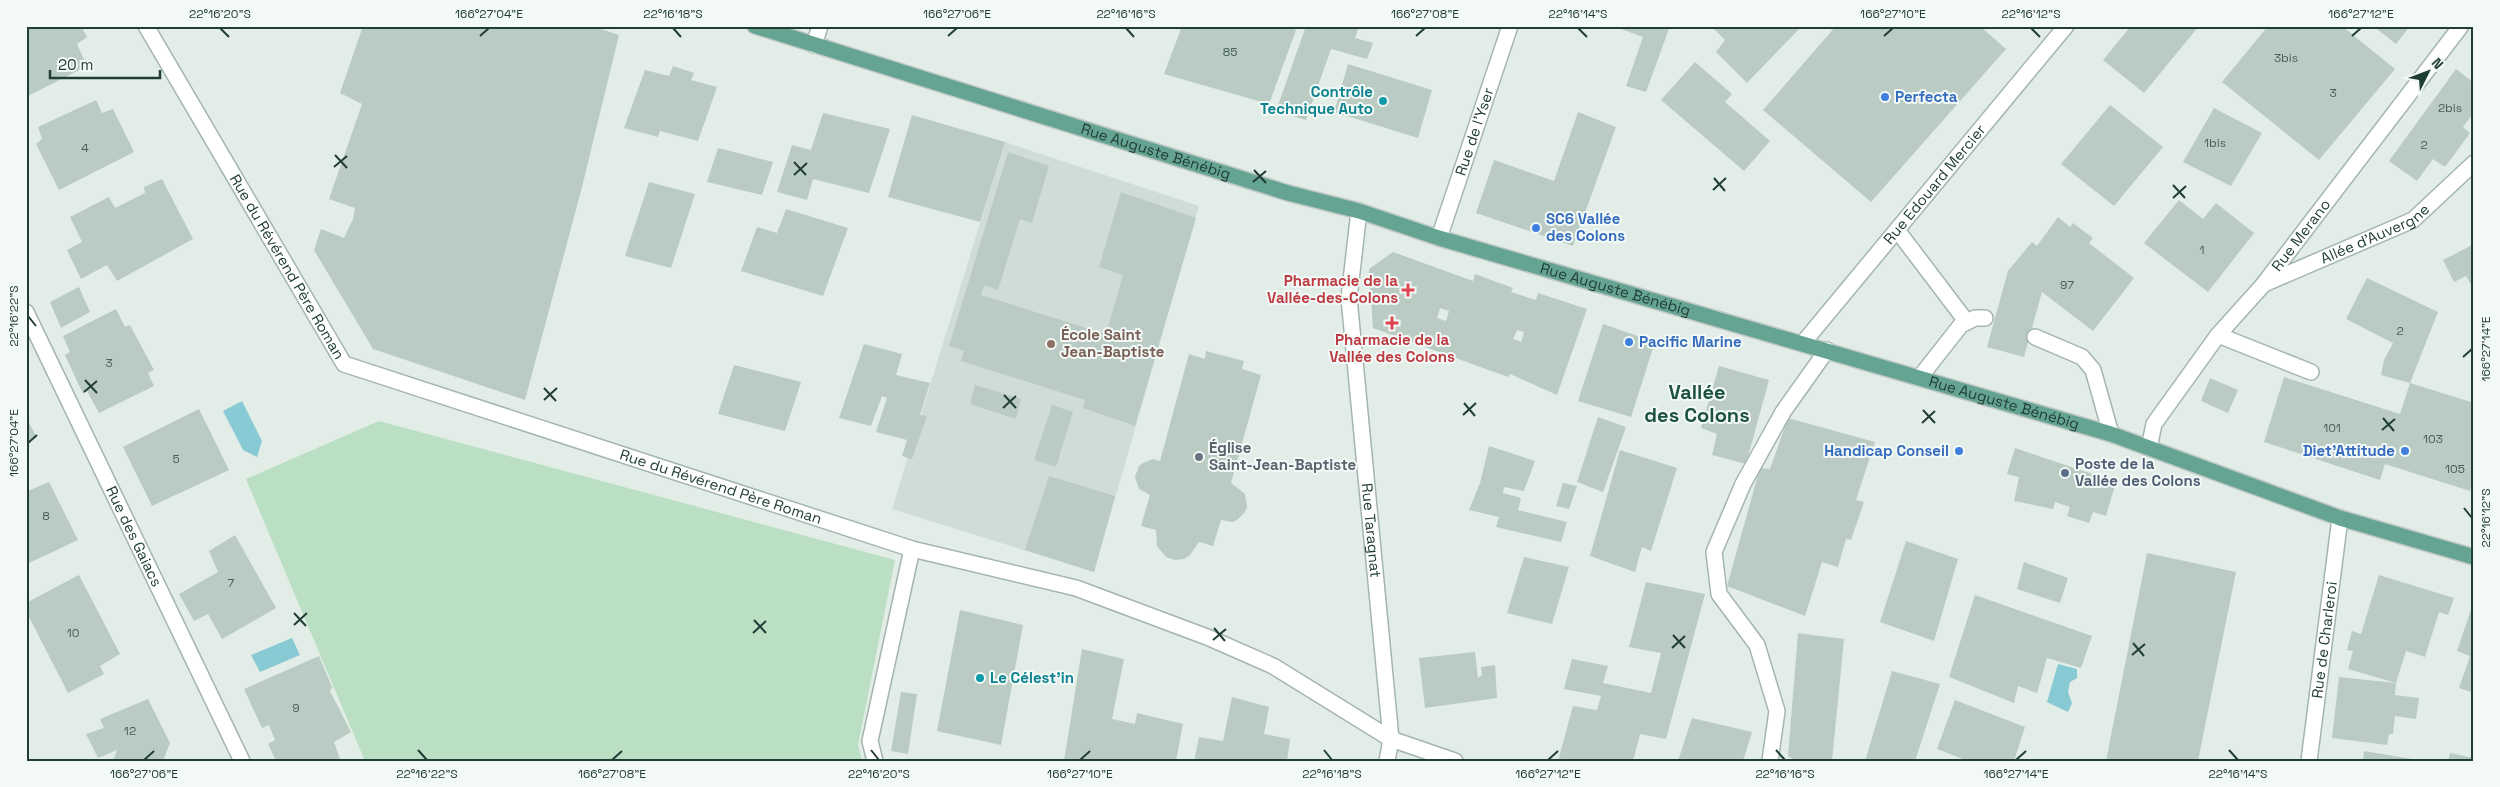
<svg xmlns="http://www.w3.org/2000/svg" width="2500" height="787" viewBox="0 0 2500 787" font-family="'Space Grotesk',sans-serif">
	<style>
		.built { fill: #d0ddd7 }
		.green { fill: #badfc3 }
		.water { fill: #88cad4 }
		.building { fill: #bacbc3; fill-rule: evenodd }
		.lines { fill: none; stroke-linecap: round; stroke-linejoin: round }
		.service-casing { stroke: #a4b5af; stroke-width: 18 }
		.minor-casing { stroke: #a4b5af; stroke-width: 18 }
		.tertiary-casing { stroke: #a4b5af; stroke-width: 18 }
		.primary-casing { stroke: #c1c9c7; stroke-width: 18 }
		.service { stroke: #fff; stroke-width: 15 }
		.minor { stroke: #fff; stroke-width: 15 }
		.tertiary { stroke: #fff; stroke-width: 15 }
		.primary { stroke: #65a492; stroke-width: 15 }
		.ticks { fill: none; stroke: #213e36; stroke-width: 2 }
		.shop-dot { fill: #3f7fe0; stroke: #f3f9f6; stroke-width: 2 }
		.culture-dot { fill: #0f9aa8; stroke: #f3f9f6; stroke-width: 2 }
		.health-dot { fill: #e0444e; stroke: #f3f9f6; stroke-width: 2 }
		.education-dot { fill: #8d6e63; stroke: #f3f9f6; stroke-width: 2 }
		.worship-dot { fill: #6b7280; stroke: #f3f9f6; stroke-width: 2 }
		.service-dot { fill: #5c6f8a; stroke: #f3f9f6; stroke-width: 2 }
		.labels { text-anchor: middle; stroke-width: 4; stroke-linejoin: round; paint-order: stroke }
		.number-label { font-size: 12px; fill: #476159 }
		.culture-label { font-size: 15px; font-weight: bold; fill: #0d838f; stroke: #f3f9f6; text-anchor: end }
		.shop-label { font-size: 15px; font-weight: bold; fill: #366cbe; stroke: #f3f9f6; text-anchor: start }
		.street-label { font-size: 15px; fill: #213e36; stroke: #f3f9f6 }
		.health-label { font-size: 15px; font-weight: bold; fill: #be3a42; stroke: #f3f9f6; text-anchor: end }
		.education-label { font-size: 15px; font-weight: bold; fill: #785e54; stroke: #f3f9f6; text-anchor: start }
		.worship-label { font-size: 15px; font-weight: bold; fill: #5b616d; stroke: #f3f9f6; text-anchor: start }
		.service-label { font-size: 15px; font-weight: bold; fill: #4e5e75; stroke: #f3f9f6; text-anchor: start }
		.district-label { font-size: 20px; font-weight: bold; fill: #1c5143; stroke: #f3f9f6 }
		.neatline { fill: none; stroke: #213e36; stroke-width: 2 }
		.ticks-label { font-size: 12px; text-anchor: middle; fill: #213e36 }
	</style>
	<rect width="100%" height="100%" fill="#e2ede8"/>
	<polygon class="built" points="1005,142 1199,206 1094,572 892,509"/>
	<polygon class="green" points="379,421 895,560 858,745 862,761 365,761 246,479"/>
	<g class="water">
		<polygon points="242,401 262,441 257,457 243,450 223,411"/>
		<polygon points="292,638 300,655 260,672 251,655"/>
		<polygon points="2058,664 2077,669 2077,678 2070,682 2068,692 2072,703 2068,712 2047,702"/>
	</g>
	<g class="building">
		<polygon points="26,26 81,26 87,37 77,44 87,66 26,97"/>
		<polygon points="363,26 592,26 619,35 582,187 525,400 373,349 314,250 321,229 344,238 353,219 355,208 329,199 362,104 340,93"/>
		<polygon points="1182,26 1284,26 1296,30 1269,104 1164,74"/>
		<polygon points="1306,26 1359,26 1355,38 1373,43 1367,59 1331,49 1306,120 1276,111"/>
		<polygon points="1613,26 1670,26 1646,92 1626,86 1643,37"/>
		<polygon points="1711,26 1802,26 1747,83 1716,52 1725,40"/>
		<polygon points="1836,26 1980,26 2006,49 1871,202 1763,110"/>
		<polygon points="2131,26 2199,26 2144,93 2103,60"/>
		<polygon points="2268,26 2342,26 2395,69 2319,160 2222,82"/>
		<polygon points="2373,26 2410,26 2396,44"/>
		<polygon points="1695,62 1732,94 1725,102 1770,141 1744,171 1661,100"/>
		<polygon points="1348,64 1432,90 1418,138 1334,112"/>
		<polygon points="673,66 694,73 691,80 717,87 698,141 660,131 658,137 624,128 645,70 669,76"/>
		<polygon points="2456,69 2474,83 2474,112 2463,127 2470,133 2445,167 2433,159 2417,181 2389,161"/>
		<polygon points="96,100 102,113 113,109 134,152 59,190 36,144 42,139 38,127"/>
		<polygon points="2110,105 2163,147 2114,206 2061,164"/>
		<polygon points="2214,108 2262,133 2231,186 2183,162"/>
		<polygon points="1578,112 1616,127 1573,246 1476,213 1494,160 1554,181"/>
		<polygon points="823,113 890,129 869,193 813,179 807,200 777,192 792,145 811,150"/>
		<polygon points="912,115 1005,142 980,222 888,197"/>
		<polygon points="718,148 773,162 762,195 707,182"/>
		<polygon points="1008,152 1049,166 1032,223 1020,219 998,290 984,285 981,295 1106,334 1123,275 1099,267 1121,192 1196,218 1135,426 1083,408 1085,400 961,361 964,351 949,346"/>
		<polygon points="162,179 193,239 117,281 107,265 81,279 67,250 82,242 70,217 109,197 115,208 145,193 144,187"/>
		<polygon points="649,182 695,194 671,268 625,256"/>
		<polygon points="2179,200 2203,219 2216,203 2254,233 2208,292 2144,243"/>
		<polygon points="786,209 848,228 823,296 741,271 757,227 777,233"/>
		<polygon points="2058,217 2070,227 2073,223 2093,238 2089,243 2134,278 2093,331 2042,292 2024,357 1987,347 2008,271 2032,242 2037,246"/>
		<polygon points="2474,244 2474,290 2466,276 2454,282 2443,260"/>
		<path d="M1393,252L1473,281L1475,274L1513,288L1511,292L1536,300L1538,293L1587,309L1557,395L1510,374L1508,377L1373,328L1369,269ZM1440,308L1449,311L1446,321L1437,318ZM1517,330L1524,332L1521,342L1513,339Z"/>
		<polygon points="2367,278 2438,312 2410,383 2381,375 2384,360 2393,343 2346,319"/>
		<polygon points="79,287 90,312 61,328 50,302"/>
		<polygon points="116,309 125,327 130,325 154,370 148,373 154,386 99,413 87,391 83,394 65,355 70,352 63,336"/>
		<polygon points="1603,324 1655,342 1631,417 1578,401"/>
		<polygon points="864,344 902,354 896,375 930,383 920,415 927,416 912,459 902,456 907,440 876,432 887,398 882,396 871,426 839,418"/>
		<polygon points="1206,351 1244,361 1242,369 1261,375 1231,483 1245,494 1247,507 1245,512 1237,520 1232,522 1221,520 1213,546 1199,542 1190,555 1184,559 1175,560 1166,557 1157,546 1156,530 1141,526 1150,495 1139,489 1135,477 1139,466 1143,463 1153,459 1160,461 1189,354 1205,359"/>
		<polygon points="734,365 801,382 785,431 718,414"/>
		<polygon points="1719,366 1769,380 1746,464 1712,455 1717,434 1701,428"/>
		<polygon points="2284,377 2400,414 2410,383 2474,403 2474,478 2470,491 2385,464 2380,480 2264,442"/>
		<polygon points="2210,378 2238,390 2228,413 2201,401"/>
		<polygon points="975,385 1021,399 1016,419 970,404"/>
		<polygon points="1052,405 1073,412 1056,467 1034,460"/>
		<polygon points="199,409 229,470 152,506 123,447"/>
		<polygon points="26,417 36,436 26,442"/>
		<polygon points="1598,417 1626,427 1603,492 1577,482"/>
		<polygon points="1788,418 1875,442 1856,500 1864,502 1851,540 1846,539 1838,567 1822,562 1805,616 1727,586 1760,468 1770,469"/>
		<polygon points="1489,446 1535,461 1524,491 1504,487 1503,493 1521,498 1518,510 1567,522 1561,542 1496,527 1499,517 1469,510 1480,483"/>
		<polygon points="2015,448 2116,482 2106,516 2093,512 2089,523 2067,516 2070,507 2055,502 2053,509 2014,501 2019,477 2007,474"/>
		<polygon points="1620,450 1677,468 1651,551 1642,547 1635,572 1590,556"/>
		<polygon points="1049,476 1115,496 1094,572 1025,550"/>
		<polygon points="49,482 78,540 27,564 26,492"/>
		<polygon points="1563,483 1577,486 1569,509 1556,506"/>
		<polygon points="235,535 276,608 222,639 208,614 194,621 179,594 218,572 209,551"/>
		<polygon points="1906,541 1958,559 1934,641 1880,622"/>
		<polygon points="2147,553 2236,572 2198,761 2106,761"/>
		<polygon points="1524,557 1569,567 1552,624 1507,613"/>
		<polygon points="2024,562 2068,578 2060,603 2017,589"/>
		<polygon points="79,575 120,654 100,666 104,674 68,693 26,611 26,603"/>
		<polygon points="2379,575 2454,598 2448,615 2439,612 2425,657 2406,651 2396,683 2348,669 2353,651 2347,650 2352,631 2361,634"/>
		<polygon points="1646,582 1705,594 1666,739 1640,734 1633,761 1558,761 1573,706 1597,710 1601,696 1564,689 1572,659 1608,666 1603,683 1651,693 1661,653 1629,647"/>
		<polygon points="1975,595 2092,636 2081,668 2047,658 2037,693 2018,686 2014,703 1949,677"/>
		<polygon points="2473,604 2474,604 2474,693 2459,688 2470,656 2457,651"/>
		<polygon points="960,610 1023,625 1001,745 937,731"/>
		<polygon points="1798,633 1844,639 1832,761 1796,761 1788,756"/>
		<polygon points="1082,649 1124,659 1112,719 1135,724 1137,713 1183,724 1176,761 1064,761"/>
		<polygon points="1475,652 1478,678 1482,675 1481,667 1495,665 1497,698 1425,708 1419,658"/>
		<polygon points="319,656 332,687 330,691 351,732 334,742 340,759 276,761 268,744 275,740 269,725 262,728 244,689"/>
		<polygon points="1892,671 1940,684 1915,761 1865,761"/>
		<polygon points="2339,677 2396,683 2395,695 2419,698 2416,719 2395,716 2393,734 2389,734 2387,745 2332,738"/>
		<polygon points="901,692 917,694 908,754 891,751"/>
		<polygon points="1232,697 1269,707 1264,734 1290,739 1287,761 1194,761 1199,737 1223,741"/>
		<polygon points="148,699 170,743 163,761 113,761 117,750 98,758 86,734 104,728 100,719"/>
		<polygon points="1955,700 2025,727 2014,761 1968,761 1937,749"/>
		<polygon points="1692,718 1752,732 1743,761 1678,761"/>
		<polygon points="2364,751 2418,760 2418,761 2363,761"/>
		<polygon points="2450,753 2474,758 2474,761 2448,761"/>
	</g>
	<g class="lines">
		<g class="service-casing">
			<g id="service">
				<polyline points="1897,230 1966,321"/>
				<polyline points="2218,335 2311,372"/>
				<polyline points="2035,337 2082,357 2093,370 2111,434"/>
				<polyline points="1920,377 1961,325 1975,318 1985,318"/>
				<polyline points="875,761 870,741 912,549"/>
			</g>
		</g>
		<g class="minor-casing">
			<g id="minor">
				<polyline points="814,45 820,26"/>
				<path id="s1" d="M1439,238L1510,26"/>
				<path id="s2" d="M2264,284L2413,220L2474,163"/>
				<path id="s3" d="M26,312L242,761"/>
				<path id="s4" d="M2149,448L2154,424L2218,335L2263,285L2461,26"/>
				<polyline points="1391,739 1455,761"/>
				<polyline points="1770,761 1777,711 1757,645 1719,594 1714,552 1743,484 1783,412 1827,350"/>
			</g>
		</g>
		<g class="tertiary-casing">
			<g id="tertiary">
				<path id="s5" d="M146,26L344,364L912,549L1076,588L1207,637L1273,666L1391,739"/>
				<path id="s6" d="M1359,211L1349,298L1391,739L1387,761"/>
				<path id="s7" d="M1803,343L2066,26"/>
				<path id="s8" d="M2309,761L2340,518"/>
			</g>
		</g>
		<g class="primary-casing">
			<g id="primary">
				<path id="s9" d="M755,26L1288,193L1359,211L1439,238L2111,434L2340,518L2474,557"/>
			</g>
		</g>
		<use href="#service" class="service"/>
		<use href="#minor" class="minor"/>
		<use href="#tertiary" class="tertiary"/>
		<use href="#primary" class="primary"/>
	</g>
	<path class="ticks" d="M220,28L229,37M673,28L681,37M1126,28L1134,37M1578,28L1587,37M2031,28L2040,37M480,36L489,28M948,36L957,28M1416,36L1425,28M1884,36L1893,28M2352,36L2361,28M335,155L347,168M794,162L806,175M334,167L347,156M1254,170L1266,183M794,175L807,163M1714,178L1725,191M1253,182L1266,171M2173,185L2185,198M1713,190L1726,178M2173,198L2186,186M28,316L36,326M2463,357L2472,349M85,380L97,393M544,388L556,401M84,392L97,381M1004,395L1016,408M544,400L557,388M1464,403L1475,416M1003,408L1016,396M1923,410L1935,423M1463,415L1476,403M2383,418L2394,431M1922,423L1935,411M2382,430L2395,419M28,443L37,435M2464,508L2472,518M294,613L306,626M754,620L766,633M294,625L307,613M1214,628L1225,641M753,633L766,621M1673,635L1685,648M1213,640L1226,629M2133,643L2144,656M1672,648L1685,636M2132,655L2145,644M418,750L427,760M871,750L879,760M1324,750L1332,760M1776,750L1785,760M2229,750L2238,760M144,760L154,751M612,760L622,751M1080,760L1090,751M1548,760L1558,751M2016,760L2026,751"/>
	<g class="shop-dot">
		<circle cx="1885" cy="97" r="5"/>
		<circle cx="1536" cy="228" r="5"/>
		<circle cx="1629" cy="342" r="5"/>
		<circle cx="1959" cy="451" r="5"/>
		<circle cx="2405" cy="451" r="5"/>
	</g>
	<g class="culture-dot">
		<circle cx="1383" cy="101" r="5"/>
		<circle cx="980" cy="678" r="5"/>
	</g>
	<g class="health-dot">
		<path d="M1405.5 282.5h5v5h5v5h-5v5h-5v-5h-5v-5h5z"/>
		<path d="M1389.5 315.5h5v5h5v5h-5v5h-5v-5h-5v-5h5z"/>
	</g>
	<circle class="education-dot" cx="1051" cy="344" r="5"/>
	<circle class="worship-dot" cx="1199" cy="457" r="5"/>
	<circle class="service-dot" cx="2065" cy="473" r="5"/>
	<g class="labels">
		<g class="number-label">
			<text x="1230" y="56">85</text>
			<text x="2286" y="62">3bis</text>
			<text x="2333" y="97">3</text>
			<text x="2450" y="112">2bis</text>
			<text x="2215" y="147">1bis</text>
			<text x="2424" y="149">2</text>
			<text x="85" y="152">4</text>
			<text x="2202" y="254">1</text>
			<text x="2067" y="289">97</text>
			<text x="2400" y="335">2</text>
			<text x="109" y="367">3</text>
			<text x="2332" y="432">101</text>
			<text x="2433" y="443">103</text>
			<text x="176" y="463">5</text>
			<text x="2455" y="473">105</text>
			<text x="46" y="520">8</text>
			<text x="231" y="587">7</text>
			<text x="73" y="637">10</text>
			<text x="296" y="712">9</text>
			<text x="130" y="735">12</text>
		</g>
		<g class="culture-label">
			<text x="1373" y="97">Contrôle<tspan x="1373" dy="17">Technique Auto</tspan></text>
			<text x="990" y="683" text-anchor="start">Le Célest'in</text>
		</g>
		<g class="shop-label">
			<text x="1895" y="102">Perfecta</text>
			<text x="1546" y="224">SC6 Vallée<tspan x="1546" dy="17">des Colons</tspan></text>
			<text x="1639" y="347">Pacific Marine</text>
			<text x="1949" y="456" text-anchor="end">Handicap Conseil</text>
			<text x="2395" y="456" text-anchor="end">Diet'Attitude</text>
		</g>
		<g class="street-label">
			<text dy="5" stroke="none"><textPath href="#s1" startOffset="112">Rue de l'Yser</textPath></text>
			<text dy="5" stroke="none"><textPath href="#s9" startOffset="420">Rue Auguste Bénébig</textPath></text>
			<text dy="5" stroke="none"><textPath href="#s7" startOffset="206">Rue Edouard Mercier</textPath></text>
			<text dy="5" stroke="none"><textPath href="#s2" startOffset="122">Allée d'Auvergne</textPath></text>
			<text dy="5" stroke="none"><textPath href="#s4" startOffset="264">Rue Merano</textPath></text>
			<text dy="5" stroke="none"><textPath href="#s5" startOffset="279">Rue du Révérend Père Roman</textPath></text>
			<text dy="5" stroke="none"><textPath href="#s9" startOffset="900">Rue Auguste Bénébig</textPath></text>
			<text dy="5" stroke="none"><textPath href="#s9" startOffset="1305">Rue Auguste Bénébig</textPath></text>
			<text dy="5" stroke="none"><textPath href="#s5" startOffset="788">Rue du Révérend Père Roman</textPath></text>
			<text dy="5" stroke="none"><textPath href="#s6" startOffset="321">Rue Taragnat</textPath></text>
			<text dy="5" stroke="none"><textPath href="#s3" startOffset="249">Rue des Gaiacs</textPath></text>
			<text dy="5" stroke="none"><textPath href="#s8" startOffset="122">Rue de Charleroi</textPath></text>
		</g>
		<g class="health-label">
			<text x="1398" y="286">Pharmacie de la<tspan x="1398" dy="17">Vallée-des-Colons</tspan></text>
			<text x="1392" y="345" text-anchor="middle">Pharmacie de la<tspan x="1392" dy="17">Vallée des Colons</tspan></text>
		</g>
		<g class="education-label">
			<text x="1061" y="340">École Saint<tspan x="1061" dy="17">Jean-Baptiste</tspan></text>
		</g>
		<g class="worship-label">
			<text x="1209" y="453">Église<tspan x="1209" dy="17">Saint-Jean-Baptiste</tspan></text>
		</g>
		<g class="service-label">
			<text x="2075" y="469">Poste de la<tspan x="2075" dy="17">Vallée des Colons</tspan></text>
		</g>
		<g class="district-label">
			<text x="1697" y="399">Vallée<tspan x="1697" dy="23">des Colons</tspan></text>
		</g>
	</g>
	<rect width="2500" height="787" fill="none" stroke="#f3f9f6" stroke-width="55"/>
	<g transform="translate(2428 72) rotate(48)" stroke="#f3f9f6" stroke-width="4" paint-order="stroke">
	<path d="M0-4L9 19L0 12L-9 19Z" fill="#213e36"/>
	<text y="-8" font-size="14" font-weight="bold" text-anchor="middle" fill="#213e36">N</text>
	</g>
	<path d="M50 70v8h110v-8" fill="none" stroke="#213e36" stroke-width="2.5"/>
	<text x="58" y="70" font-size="15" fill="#213e36" stroke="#f3f9f6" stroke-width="4" paint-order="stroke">20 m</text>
	<rect x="28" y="28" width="2444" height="732" class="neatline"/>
	<g class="ticks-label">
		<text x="220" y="18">22°16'20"S</text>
		<text x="489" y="18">166°27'04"E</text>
		<text x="673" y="18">22°16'18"S</text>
		<text x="957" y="18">166°27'06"E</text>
		<text x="1126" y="18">22°16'16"S</text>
		<text x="1425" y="18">166°27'08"E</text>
		<text x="1578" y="18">22°16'14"S</text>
		<text x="1893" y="18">166°27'10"E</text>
		<text x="2031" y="18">22°16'12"S</text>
		<text x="2361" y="18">166°27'12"E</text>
		<text transform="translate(14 316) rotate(-90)" y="4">22°16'22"S</text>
		<text transform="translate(2486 349) rotate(-90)" y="4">166°27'14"E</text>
		<text transform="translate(14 443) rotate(-90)" y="4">166°27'04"E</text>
		<text transform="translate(2486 518) rotate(-90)" y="4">22°16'12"S</text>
		<text x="144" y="778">166°27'06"E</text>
		<text x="427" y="778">22°16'22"S</text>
		<text x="612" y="778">166°27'08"E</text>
		<text x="879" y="778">22°16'20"S</text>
		<text x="1080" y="778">166°27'10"E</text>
		<text x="1332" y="778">22°16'18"S</text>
		<text x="1548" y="778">166°27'12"E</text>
		<text x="1785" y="778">22°16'16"S</text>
		<text x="2016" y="778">166°27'14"E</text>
		<text x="2238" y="778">22°16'14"S</text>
	</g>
</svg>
